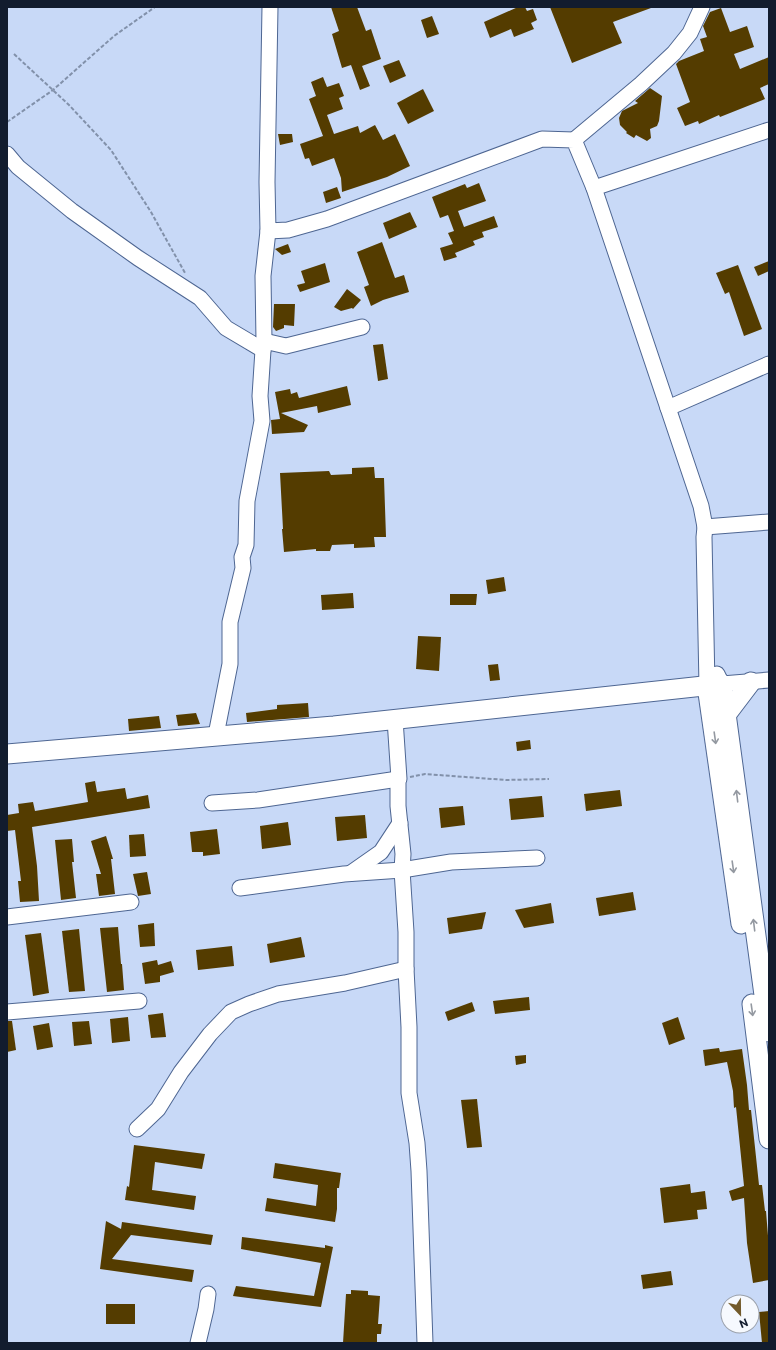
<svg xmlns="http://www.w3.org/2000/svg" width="776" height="1350" viewBox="0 0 776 1350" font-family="Commissioner,sans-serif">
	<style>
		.building { fill: #543c00 }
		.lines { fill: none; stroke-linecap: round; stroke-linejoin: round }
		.minor-casing { stroke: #4e6692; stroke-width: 17 }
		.major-casing { stroke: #4e6692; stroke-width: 21 }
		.path { stroke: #8291aa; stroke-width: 2; stroke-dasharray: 4 2; stroke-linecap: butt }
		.minor { stroke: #fff; stroke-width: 15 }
		.major { stroke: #fff; stroke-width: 19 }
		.oneway { stroke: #9499a1 }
	</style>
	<rect width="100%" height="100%" fill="#c8d9f7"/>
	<g class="building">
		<polygon points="331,7 357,7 366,31 371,29 381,59 362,66 370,86 360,90 351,65 342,68 332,34 339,31"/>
		<polygon points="518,7 525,7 527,11 533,9 537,20 531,23 534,29 514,37 511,29 490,38 484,22"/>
		<polygon points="550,7 650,7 651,8 613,22 622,43 572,63"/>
		<polygon points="721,8 730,32 747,26 754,47 734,54 740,69 769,57 769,84 760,88 765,99 720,117 719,115 699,124 698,121 685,126 677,108 690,102 676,64 679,61 704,51 700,39 707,37 703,26 710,12"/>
		<polygon points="432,16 439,34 427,38 421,20"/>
		<polygon points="399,60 406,76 390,83 383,66"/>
		<polygon points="323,77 327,87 339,83 344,96 339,98 343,109 327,115 334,134 358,126 360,133 375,125 383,140 395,134 410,166 387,177 342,192 341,178 334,158 312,166 309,158 305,159 300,144 323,136 309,99 316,96 311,82"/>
		<polygon points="650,88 662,96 659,121 657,126 650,129 651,138 647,141 636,135 634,138 626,133 627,132 620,125 619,118 622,111 638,103 635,101"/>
		<polygon points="423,89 434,111 408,124 397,103"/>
		<polygon points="278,134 292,134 293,142 280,145"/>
		<polygon points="479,183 486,201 458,211 464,227 494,216 498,227 482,232 484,237 473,241 475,245 455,253 457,257 444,261 440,248 453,244 448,233 454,231 448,215 440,218 432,197 465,184 467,188"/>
		<polygon points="337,187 341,198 326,203 323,192"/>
		<polygon points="410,212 417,227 389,239 383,223"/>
		<polygon points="382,242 395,278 404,275 409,292 383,300 371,306 364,287 369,285 357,252"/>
		<polygon points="288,244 291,252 282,255 275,249"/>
		<polygon points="769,261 769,271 758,276 754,267"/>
		<polygon points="325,263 330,282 300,292 297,285 305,283 301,271"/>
		<polygon points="738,265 762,329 744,336 729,292 725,294 716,273"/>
		<polygon points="347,289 361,300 353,309 352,308 341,311 334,307"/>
		<polygon points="274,304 295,304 294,326 284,325 284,328 276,331 273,327"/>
		<polygon points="383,344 388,379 378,381 373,345"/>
		<polygon points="347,386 351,405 318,413 317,406 281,413 308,425 304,432 272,434 271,420 280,419 275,392 290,389 291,394 297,392 299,398"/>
		<polygon points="374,467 375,478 384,478 386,537 374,537 375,547 354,548 354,544 332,545 330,551 316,551 316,549 284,552 282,529 283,529 280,473 329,471 331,475 352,474 352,468"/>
		<polygon points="504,577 506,591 488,594 486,580"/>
		<polygon points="353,593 354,608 322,610 321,595"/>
		<polygon points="450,594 477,594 476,605 450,605"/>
		<polygon points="418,636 441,637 439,671 416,669"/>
		<polygon points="498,664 500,680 490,681 488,665"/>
		<polygon points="308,703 309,717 247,722 246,713 277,709 277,705"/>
		<polygon points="196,713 200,724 178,726 176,715"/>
		<polygon points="159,716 161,728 129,731 128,719"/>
		<polygon points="530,740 531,749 517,751 516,742"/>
		<polygon points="95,781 97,792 125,788 127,799 148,795 150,808 32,827 37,866 39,901 20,902 18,881 21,881 15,830 7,831 7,815 19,813 18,804 33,802 35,811 88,802 85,783"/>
		<polygon points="620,790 622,806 586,811 584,794"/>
		<polygon points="542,796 544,817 511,820 509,799"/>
		<polygon points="463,806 465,825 441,828 439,808"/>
		<polygon points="365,815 367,838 337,841 335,817"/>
		<polygon points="288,822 291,845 262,849 260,826"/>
		<polygon points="217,829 220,854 203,856 203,852 192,852 190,832"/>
		<polygon points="144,834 146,856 130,857 129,835"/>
		<polygon points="106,836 113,859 111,859 115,894 99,896 96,874 101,874 91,841"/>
		<polygon points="72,839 74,862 72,862 76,898 61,900 55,840"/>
		<polygon points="147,872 151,894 138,896 133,874"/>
		<polygon points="633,892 636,910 599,916 596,898"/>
		<polygon points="551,903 554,923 524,928 515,910"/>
		<polygon points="486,912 482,929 449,934 447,918"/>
		<polygon points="154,923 155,946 140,947 138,925"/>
		<polygon points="118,927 121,964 122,964 124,990 107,992 100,928"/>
		<polygon points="79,929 85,991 69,992 62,931"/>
		<polygon points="41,933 49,993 33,996 25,935"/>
		<polygon points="301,937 305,957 270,963 267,944"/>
		<polygon points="232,946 234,966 198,970 196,950"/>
		<polygon points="157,960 158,965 171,961 174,972 160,976 160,982 145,984 142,963"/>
		<polygon points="529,997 530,1010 495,1014 493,1001"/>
		<polygon points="472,1002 475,1011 448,1021 445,1012"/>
		<polygon points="163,1013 166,1037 151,1038 148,1015"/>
		<polygon points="128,1017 130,1041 112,1043 110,1019"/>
		<polygon points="678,1017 685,1039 669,1045 662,1023"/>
		<polygon points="7,1021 12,1021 16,1050 7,1052"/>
		<polygon points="89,1021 92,1044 74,1046 72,1022"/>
		<polygon points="49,1023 53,1047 37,1050 33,1026"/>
		<polygon points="719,1048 720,1052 742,1049 747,1085 749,1110 751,1110 759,1185 762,1185 765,1211 766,1211 769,1248 769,1280 753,1283 747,1243 744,1198 732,1201 729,1191 744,1186 736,1107 734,1108 733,1091 727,1062 705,1066 703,1050"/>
		<polygon points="526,1055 526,1063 516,1065 515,1056"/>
		<polygon points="477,1099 482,1147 467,1148 461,1100"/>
		<polygon points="134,1145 205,1154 202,1169 155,1162 152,1190 196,1196 194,1210 125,1200 127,1186 129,1187"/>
		<polygon points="275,1163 341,1173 339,1188 337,1188 337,1209 335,1222 265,1211 267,1198 316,1206 318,1185 273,1178"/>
		<polygon points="690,1184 691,1193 705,1191 707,1209 697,1210 698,1219 664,1223 660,1188"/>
		<polygon points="106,1221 121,1229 122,1222 213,1235 211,1245 131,1235 112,1259 194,1270 192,1282 100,1269"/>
		<polygon points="242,1237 325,1248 325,1245 333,1247 321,1307 233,1296 236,1286 314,1296 321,1263 241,1249"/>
		<polygon points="671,1271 673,1285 643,1289 641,1275"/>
		<polygon points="351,1290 368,1291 368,1295 380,1296 378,1324 382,1324 381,1334 377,1334 377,1343 343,1343 346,1294 351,1294"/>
		<rect x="106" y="1304" width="29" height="20"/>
		<polygon points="769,1311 769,1343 762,1343 759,1312"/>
	</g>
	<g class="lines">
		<g class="minor-casing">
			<g id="minor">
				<polyline points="270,7 267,182 268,231 288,230 327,219 542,139 574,140 594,188 701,506 705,527 704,537 707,686"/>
				<polyline points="574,140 641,84 674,53 690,33 702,7"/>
				<polyline points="7,154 18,167 72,211 138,258 200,298 226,328 263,350 264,341 263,276 268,231"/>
				<polyline points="594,188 769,130"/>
				<polyline points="264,341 286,346 362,327"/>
				<polyline points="668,408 769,364"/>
				<polyline points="705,527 769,522"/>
				<polyline points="717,674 722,684 769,680"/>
				<polyline points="395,719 399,779 398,779 398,806 403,854 402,870 406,932 406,969 409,1027 409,1093 417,1143 419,1171 425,1343"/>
				<polyline points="216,735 230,664 230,622 243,568 242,557 246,545 247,501 262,421 260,396 263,350"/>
				<polyline points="212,803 258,800 398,779"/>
				<polyline points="351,873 381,852 400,823"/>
				<polyline points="240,888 344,874 402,870 451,862 537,858"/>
				<polyline points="7,917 131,902"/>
				<polyline points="7,1012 139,1001"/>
				<polyline points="137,1129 158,1109 181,1072 210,1034 231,1012 249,1004 278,994 345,983 406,969"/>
				<polyline points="198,1343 206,1309 208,1294"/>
			</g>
		</g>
		<g class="major-casing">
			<g id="major">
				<polyline points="707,686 741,924"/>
				<polyline points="726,715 751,682"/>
				<polyline points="7,754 334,726 722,684 769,1032"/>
				<polyline points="752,1004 769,1139"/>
			</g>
		</g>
		<g class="path">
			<polyline points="14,54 69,105 111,150 151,212 185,273"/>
			<polyline points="7,122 53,90 114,36 155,7"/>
			<polyline points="410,777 425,774 506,780 549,779"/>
		</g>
		<use href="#minor" class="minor"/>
		<use href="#major" class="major"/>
	</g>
	<defs><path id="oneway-shaft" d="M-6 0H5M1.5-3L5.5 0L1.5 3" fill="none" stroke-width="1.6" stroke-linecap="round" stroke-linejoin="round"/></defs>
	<g class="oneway">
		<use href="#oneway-shaft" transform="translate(715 738) rotate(82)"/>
		<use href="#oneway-shaft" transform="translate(737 796) rotate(-97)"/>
		<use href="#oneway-shaft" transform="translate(733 867) rotate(82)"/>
		<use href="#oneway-shaft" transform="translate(754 925) rotate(-97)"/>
		<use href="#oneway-shaft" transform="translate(752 1010) rotate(82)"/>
	</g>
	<rect width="776" height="1350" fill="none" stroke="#121c2e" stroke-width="16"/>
	<g transform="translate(740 1314) rotate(158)"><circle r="19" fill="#f6f9fe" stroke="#9ba1ab"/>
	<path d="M0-3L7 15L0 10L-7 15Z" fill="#725a2b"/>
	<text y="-6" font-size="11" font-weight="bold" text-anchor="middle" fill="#121c2e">N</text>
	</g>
</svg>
